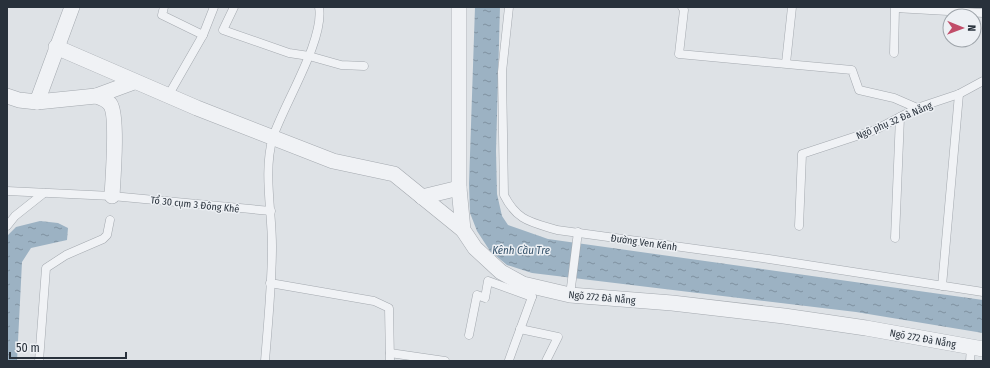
<svg xmlns="http://www.w3.org/2000/svg" width="990" height="368" viewBox="0 0 990 368" font-family="'Fira Sans Condensed',sans-serif">
	<style>
		.water { fill: url(#water-ripples) }
		.lines { fill: none; stroke-linecap: round; stroke-linejoin: round }
		.lane-casing { stroke: #a4a9af; stroke-width: 9 }
		.street-casing { stroke: #a4a9af; stroke-width: 16 }
		.lane { stroke: #f0f2f5; stroke-width: 8 }
		.street { stroke: #f0f2f5; stroke-width: 15 }
		.labels { text-anchor: middle; stroke-width: 3; stroke-linejoin: round; paint-order: stroke }
		.street-label { font-size: 10px; fill: #28313b; stroke: #edf0f4 }
		.water-label { font-size: 11px; font-style: italic; fill: #36536b; stroke: #edf0f4 }
	</style>
	<defs>
		<pattern id="water-ripples" width="26" height="14" patternUnits="userSpaceOnUse"><rect width="26" height="14" fill="#9cb2c3"/><path d="M2 4q2-2 4 0t4 0M15 11q2-2 4 0t4 0" fill="none" stroke="#7f91a0"/></pattern>
	</defs>
	<rect width="100%" height="100%" fill="#dee2e6"/>
	<g class="water">
		<polygon points="475,7 500,7 496,151 497,194 502,216 508,225 548,239 983,300 983,333 856,312 532,273 507,265 490,251 477,231 470,213 469,184"/>
		<polygon points="40,221 58,223 68,228 67,240 31,248 22,262 17,361 7,361 7,236 16,227"/>
	</g>
	<g class="lines">
		<g class="lane-casing">
			<g id="lane">
				<polyline points="164,7 162,15 203,35 168,96"/>
				<polyline points="234,7 223,30 289,53 309,56 341,65 364,66"/>
				<path d="M509,7L502,72L504,195C517,221 531,222 557,230L769,259L983,292"/>
				<polyline points="682,7 684,10 679,54 852,70 859,90 894,98 917,108"/>
				<polyline points="203,35 214,7"/>
				<polyline points="894,53 895,8 983,13"/>
				<polyline points="786,63 792,7"/>
				<polyline points="7,191 112,196 271,211"/>
				<polyline points="7,226 15,216 44,193"/>
				<polyline points="799,226 802,154 875,130 917,108 959,94 983,81"/>
				<polyline points="895,238 900,117"/>
				<polyline points="270,283 374,301 389,308 390,361"/>
				<polyline points="942,286 959,94"/>
				<polyline points="570,295 578,232"/>
				<polyline points="520,329 558,337 546,361"/>
				<polyline points="469,335 477,295 485,298 488,281 532,297"/>
				<polyline points="390,353 445,361"/>
				<polyline points="509,360 532,297 529,293"/>
				<polyline points="39,361 46,268 66,255 103,239 107,235 110,220"/>
				<path d="M265,361C268,323 272,284 272,246C272,211 263,171 273,137C284,104 325,39 319,7"/>
				<polyline points="970,361 971,347"/>
			</g>
		</g>
		<g class="street-casing">
			<g id="street">
				<polyline points="459,7 459,188 463,230 475,248 501,272 523,284 570,295 672,303 784,316 866,328 983,349"/>
				<polyline points="56,47 197,108 333,161 394,174 463,230"/>
				<polyline points="7,96 19,100 37,102 72,7"/>
				<polyline points="96,96 134,82"/>
				<path d="M37,102L96,96C102,98 106,99 110,104C118,114 113,179 112,196"/>
				<polyline points="422,197 459,188"/>
			</g>
		</g>
		<use href="#lane" class="lane"/>
		<use href="#street" class="street"/>
	</g>
	<g class="labels">
		<g class="street-label">
			<text transform="translate(894 120) rotate(-23)" y="4">Ngõ phụ 32 Đà Nẵng</text>
			<text transform="translate(195 204) rotate(6)" y="4">Tổ 30 cụm 3 Đông Khê</text>
			<text transform="translate(644 242) rotate(8)" y="4">Đường Ven Kênh</text>
			<text transform="translate(602 297) rotate(5)" y="4">Ngõ 272 Đà Nẵng</text>
			<text transform="translate(923 338) rotate(10)" y="4">Ngõ 272 Đà Nẵng</text>
		</g>
		<g class="water-label">
			<text x="521" y="254">Kênh Cầu Tre</text>
		</g>
	</g>
	<rect width="990" height="368" fill="none" stroke="#28313b" stroke-width="16"/>
	<g transform="translate(962 28) rotate(91)"><circle r="19" fill="#edf0f4" stroke="#9ea4aa"/>
	<path d="M0-3L7 15L0 10L-7 15Z" fill="#c14d69"/>
	<text y="-6" font-size="11" font-weight="bold" text-anchor="middle" fill="#28313b">N</text>
	</g>
	<path d="M10 352v6h116v-6" fill="none" stroke="#28313b" stroke-width="2"/>
	<text x="16" y="352" font-size="12" fill="#28313b" stroke="#edf0f4" stroke-width="3" paint-order="stroke">50 m</text>
</svg>
